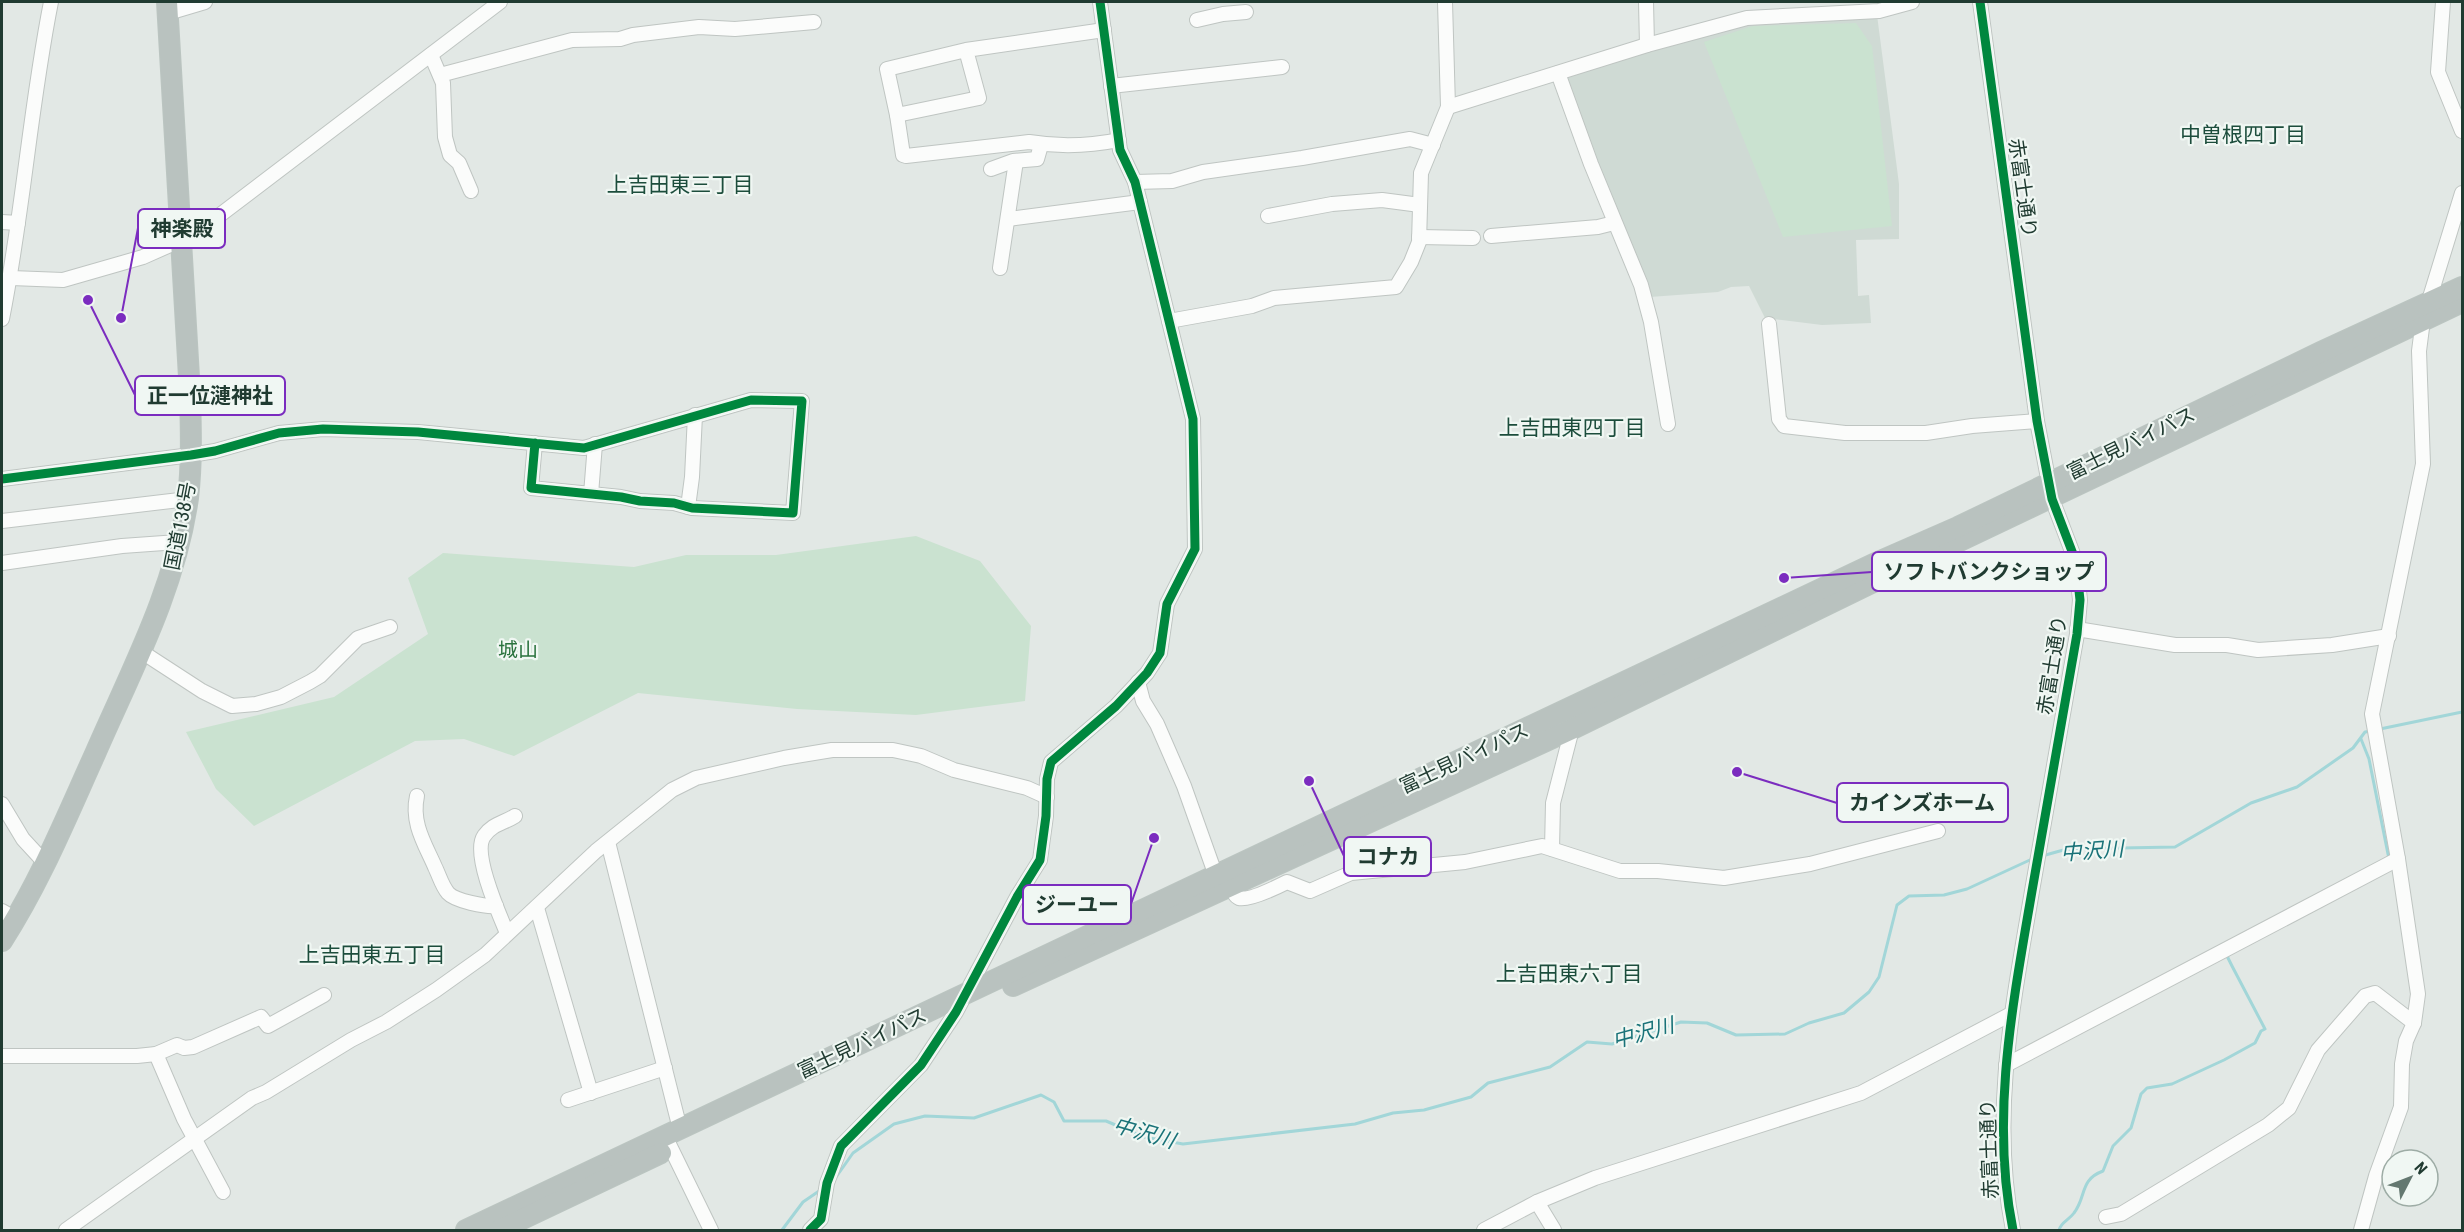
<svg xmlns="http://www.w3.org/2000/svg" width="2464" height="1232" viewBox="0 0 2464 1232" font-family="'Roboto Condensed','Noto Sans JP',sans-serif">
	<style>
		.built { fill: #cfdad4 }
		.green { fill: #cae2d0 }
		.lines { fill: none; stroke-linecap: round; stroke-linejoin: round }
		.stream { stroke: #a2d6d8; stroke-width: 3 }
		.minor-casing { stroke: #bfc5c2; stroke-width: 16 }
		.highway-casing { stroke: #bbc5c1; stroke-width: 22 }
		.minor { stroke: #fbfcfb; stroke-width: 14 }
		.highway { stroke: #b9c2bf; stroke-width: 20 }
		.cycleway-casing { stroke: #f0f7f3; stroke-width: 13 }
		.cycleway { stroke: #00873e; stroke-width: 9 }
		.labels { text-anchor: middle; stroke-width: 4.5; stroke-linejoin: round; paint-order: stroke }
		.street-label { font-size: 20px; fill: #203b31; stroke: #f0f7f3 }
		.park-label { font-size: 20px; fill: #2a733e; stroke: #f0f7f3 }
		.neighbourhood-label { font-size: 21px; fill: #1c4d3c; stroke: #f0f7f3 }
		.water-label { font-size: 21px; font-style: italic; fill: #197278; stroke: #f0f7f3 }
		.leader { fill: none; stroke: #7b2cbf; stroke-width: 2 }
		.callout-dot { fill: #7b2cbf; stroke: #f0f7f3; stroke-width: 2 }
		.callout { fill: #f0f7f3; stroke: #7b2cbf; stroke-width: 2 }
		.callout-label { font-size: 21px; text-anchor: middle; font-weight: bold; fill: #203b31 }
	</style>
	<rect width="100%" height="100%" fill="#e2e8e5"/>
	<polygon class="built" points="1877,15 1899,184 1899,239 1856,240 1858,296 1869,295 1871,323 1822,325 1765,318 1749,286 1731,287 1718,292 1650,297 1604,182 1567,82 1568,77 1656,48 1661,49 1753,22"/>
	<g class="green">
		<polygon points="1856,23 1872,46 1892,226 1783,237 1704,42 1753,26"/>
		<polygon points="916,536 980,561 1031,626 1025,701 916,715 797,709 638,693 514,756 464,739 415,741 254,826 216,789 186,732 334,697 428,634 408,578 443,553 634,567 686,555 776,555"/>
	</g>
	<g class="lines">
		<g class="stream">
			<polyline points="2380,729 2462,712"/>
			<polyline points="2361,739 2369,759 2389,859"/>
			<polyline points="2042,856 2067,849 2175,847 2251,803 2297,787 2353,748 2365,732 2371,731"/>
			<polyline points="834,1180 853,1153 894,1124 925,1116 974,1118 1041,1095 1054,1102 1064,1121 1106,1121 1144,1137 1183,1144 1355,1124 1393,1113 1424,1110 1471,1097 1488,1083 1550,1067 1587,1042 1612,1044 1681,1022 1707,1023 1736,1035 1785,1034 1809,1023 1844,1013 1869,992 1879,977 1897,905 1909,896 1944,895 1967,889 2032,859"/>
			<polyline points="782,1230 803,1202 822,1189"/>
			<path d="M2059,1230C2061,1222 2069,1220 2074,1213C2087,1196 2079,1180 2103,1171L2113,1146L2131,1128L2141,1094L2147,1088L2172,1084L2224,1060L2255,1043L2261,1031L2265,1029L2232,966L2227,956L2229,955"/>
		</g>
		<g class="minor-casing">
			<g id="minor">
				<polyline points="1646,2 1647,45"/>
				<path d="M1980,2L2037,421L2052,499L2073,554L2077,572L2080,600L2077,634C2062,720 2047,805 2032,891C2013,1003 1990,1117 2013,1230"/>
				<polyline points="2443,2 2438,72 2462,131"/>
				<polyline points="168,13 205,2"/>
				<polyline points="1197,20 1223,14 1246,12"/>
				<polyline points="966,50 979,98 897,115 887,69 966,50 1104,30"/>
				<polyline points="431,55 443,83 445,137 450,155 459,163 471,191"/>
				<polyline points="1558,73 1591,164 1641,285 1651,322 1668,424"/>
				<polyline points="440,75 572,40 620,39 633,35 699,27 735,29 814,22"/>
				<polyline points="1111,86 1282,67"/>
				<polyline points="1448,107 1647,45 1747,18 1879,11 1912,2"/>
				<path d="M897,115L903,155L906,156L1029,142C1059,147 1089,146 1119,140"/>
				<polyline points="991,169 1013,161 1037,159 1041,145"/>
				<polyline points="1135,182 1172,181 1203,172 1302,158 1410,139 1433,145"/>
				<polyline points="1268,216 1332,204 1382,200 1420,205"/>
				<polyline points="1008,219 1140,202"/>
				<polyline points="2,222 18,223"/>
				<polyline points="1491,236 1598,227 1614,223"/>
				<polyline points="1419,237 1473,238"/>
				<polyline points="1000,268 1016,161"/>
				<polyline points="11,278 63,280 143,257 195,234 500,2"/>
				<path d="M2,319C23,214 30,107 51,2"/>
				<polyline points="1169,321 1252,306 1274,298 1396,287 1411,262 1419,242 1421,173 1448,107 1445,2"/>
				<polyline points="1769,324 1779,419 1784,426 1845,433 1926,433 1972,426 2037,421"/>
				<polyline points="2,479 191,455 215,451 279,433 323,429 418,432 584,448 751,400 802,401 793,513 692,508 674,503 640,501 621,497 531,488 535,443"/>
				<polyline points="591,494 595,444"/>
				<polyline points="688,507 692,477 695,415"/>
				<polyline points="2,521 188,499"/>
				<polyline points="2,563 122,546 178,542"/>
				<polyline points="2077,629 2175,645 2227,645 2258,650 2332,645 2389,636"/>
				<polyline points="142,652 202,691 232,706 256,704 281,697 310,682 320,676 358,638 390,627"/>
				<polyline points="1138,682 1143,701 1157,724 1184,786 1216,876"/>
				<path d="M417,796C411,823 425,844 435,867C439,875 442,886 448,893C455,901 486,907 496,906"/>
				<polyline points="2,804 23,839 46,864"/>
				<polyline points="608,842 680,1129"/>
				<polyline points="1552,849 1553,803 1572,729"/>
				<path d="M1231,885C1233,890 1234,896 1239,898C1249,901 1277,887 1287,882L1310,891L1351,873L1465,862L1542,846L1620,871H1658L1724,878L1810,864L1938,831"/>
				<polyline points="537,908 591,1093"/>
				<polyline points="2,911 16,919"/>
				<path d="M507,933C499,914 472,853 484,836C492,824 504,823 515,816"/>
				<polyline points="156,1054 184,1119 223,1192"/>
				<polyline points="2,1056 137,1056 156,1054 177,1045 184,1048 193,1047 261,1017 268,1026 324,995"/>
				<polyline points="2006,1065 2398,859"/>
				<polyline points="568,1100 665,1068"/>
				<polyline points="665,1136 711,1230"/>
				<polyline points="1537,1202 1554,1230"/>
				<polyline points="2106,1217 2121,1214 2268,1125 2289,1108 2318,1050 2365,996 2375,993 2414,1023"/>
				<polyline points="66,1230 252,1098 266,1092 351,1040 386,1022 436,990 485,955 596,851 672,790 696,778 784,758 832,750 893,750 921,756 954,770 1027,788 1047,797"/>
				<polyline points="810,1230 821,1219 827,1183 841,1146 921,1065 956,1012 1017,897 1040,860 1046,816 1047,779 1051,762 1116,706 1147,673 1160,653 1167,604 1195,549 1193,419 1135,182 1120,150 1100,2"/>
				<polyline points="1484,1230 1537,1202 1595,1178 1861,1093 2011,1014"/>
				<polyline points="2361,1230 2376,1176 2401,1107 2402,1064 2406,1041 2414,1023 2418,994 2398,859 2372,714 2423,464 2419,351 2423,320 2462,193"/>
			</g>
		</g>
		<g class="highway-casing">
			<g id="highway">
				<path d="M2,941C40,882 66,818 95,754C131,671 175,590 188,498C192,464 191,429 190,394L167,2"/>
				<polyline points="1013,986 1572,729 1869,584 2462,302"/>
				<polyline points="466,1230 1878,562 1958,527 2321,352 2462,287"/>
				<polyline points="499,1230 661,1153"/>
			</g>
		</g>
		<use href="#minor" class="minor"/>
		<use href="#highway" class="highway"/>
		<g class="cycleway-casing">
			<g id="cycleway">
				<path d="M1980,2L2037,421L2052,499L2073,554L2077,572L2080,600L2077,634C2062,720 2047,805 2032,891C2013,1003 1990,1117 2013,1230"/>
				<polyline points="2,479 191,455 215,451 279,433 323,429 418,432 584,448 751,400 802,401 793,513 692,508 674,503 640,501 621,497 531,488 535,443"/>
				<polyline points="810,1230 821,1219 827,1183 841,1146 921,1065 956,1012 1017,897 1040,860 1046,816 1047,779 1051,762 1116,706 1147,673 1160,653 1167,604 1195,549 1193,419 1135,182 1120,150 1100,2"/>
			</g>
		</g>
		<use href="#cycleway" class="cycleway"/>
	</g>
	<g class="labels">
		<g class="street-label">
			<text transform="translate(2023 188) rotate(82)" y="7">赤富士通り</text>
			<text transform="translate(2131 443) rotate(-26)" y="7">富士見バイパス</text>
			<text transform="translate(180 526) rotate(-79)" y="7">国道138号</text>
			<text transform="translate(2052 665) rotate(-81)" y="7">赤富士通り</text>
			<text transform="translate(1464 758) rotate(-25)" y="7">富士見バイパス</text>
			<text transform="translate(862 1043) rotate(-25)" y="7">富士見バイパス</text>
			<text transform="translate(1989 1149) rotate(-92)" y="7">赤富士通り</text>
		</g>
		<g class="park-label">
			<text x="518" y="657">城山</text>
		</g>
		<g class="neighbourhood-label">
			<text x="2243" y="142">中曽根四丁目</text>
			<text x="680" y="192">上吉田東三丁目</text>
			<text x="1572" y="435">上吉田東四丁目</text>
			<text x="372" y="962">上吉田東五丁目</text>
			<text x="1569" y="981">上吉田東六丁目</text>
		</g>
		<g class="water-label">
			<text transform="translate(2092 851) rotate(-4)" y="7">中沢川</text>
			<text transform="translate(1643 1033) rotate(-15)" y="7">中沢川</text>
			<text transform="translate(1144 1133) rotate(16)" y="7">中沢川</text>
		</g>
	</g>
	<path class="leader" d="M121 318L138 228M88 300L135 395M1784 578L1872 572M1737 772L1837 803M1309 781L1344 856M1154 838L1131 904"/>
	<g class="callout-dot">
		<circle cx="121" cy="318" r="6"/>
		<circle cx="88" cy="300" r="6"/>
		<circle cx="1784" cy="578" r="6"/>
		<circle cx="1737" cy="772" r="6"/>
		<circle cx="1309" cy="781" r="6"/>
		<circle cx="1154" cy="838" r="6"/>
	</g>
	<g class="callout">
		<rect x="138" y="209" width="87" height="39" rx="6"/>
		<rect x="135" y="376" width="150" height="39" rx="6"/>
		<rect x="1872" y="552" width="234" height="39" rx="6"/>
		<rect x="1837" y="783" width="171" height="39" rx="6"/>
		<rect x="1344" y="837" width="87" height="39" rx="6"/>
		<rect x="1023" y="885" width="108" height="39" rx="6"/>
	</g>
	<g class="callout-label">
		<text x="182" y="236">神楽殿</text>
		<text x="210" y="403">正一位漣神社</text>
		<text x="1989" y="579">ソフトバンクショップ</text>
		<text x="1922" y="810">カインズホーム</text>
		<text x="1388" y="864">コナカ</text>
		<text x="1077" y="912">ジーユー</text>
	</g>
	<rect width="2464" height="1232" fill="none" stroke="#203b31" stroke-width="6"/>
	<g transform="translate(2410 1178) rotate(48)"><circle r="28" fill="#f0f7f3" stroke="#9daca5" stroke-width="1.5"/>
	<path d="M0-4.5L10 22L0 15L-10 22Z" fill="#647870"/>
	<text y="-9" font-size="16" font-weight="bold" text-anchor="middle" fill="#203b31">N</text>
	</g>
</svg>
